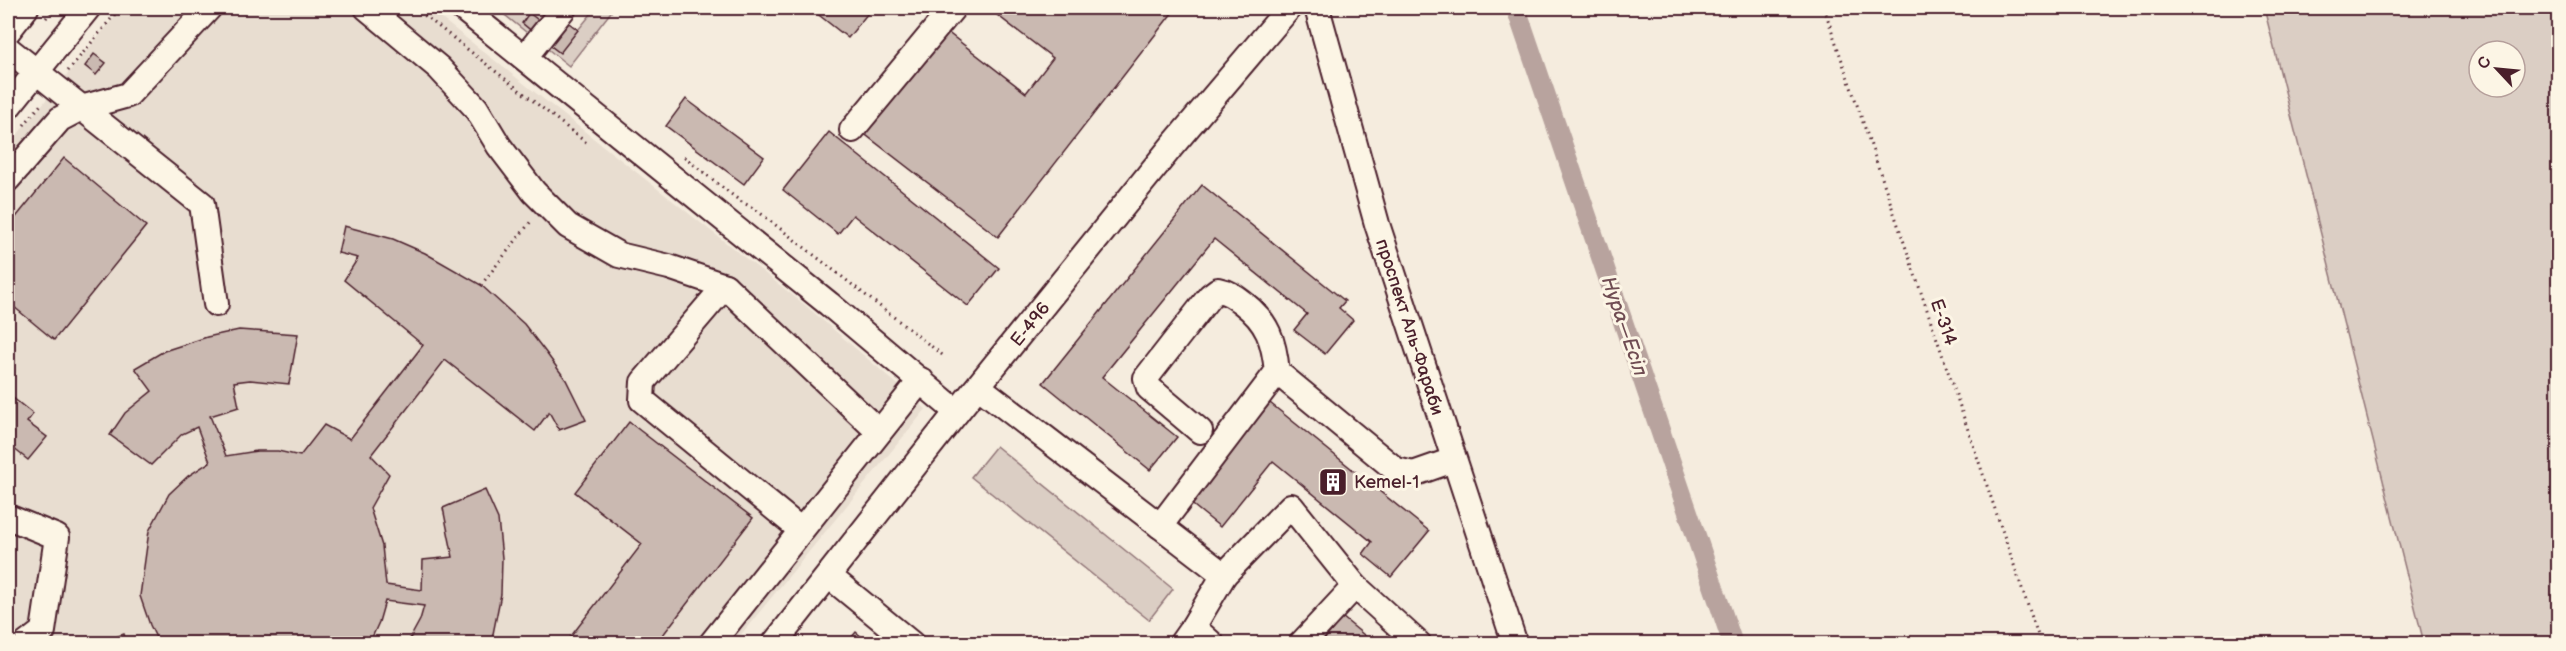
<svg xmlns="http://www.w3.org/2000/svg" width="2566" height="651" viewBox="0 0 2566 651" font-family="'Balsamiq Sans',sans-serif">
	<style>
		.built { fill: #e8ddd0 }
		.green { fill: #dbcec4; stroke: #927678; stroke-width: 1.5; fill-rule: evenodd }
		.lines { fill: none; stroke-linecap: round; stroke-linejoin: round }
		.canal { stroke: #b8a39e; stroke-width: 20 }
		.building { fill: #cab9b1; stroke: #4a1f2b; stroke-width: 1.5 }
		.minor-casing { stroke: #4a1f2b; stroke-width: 28 }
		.path { stroke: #4a1f2b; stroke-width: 3; stroke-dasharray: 1.5 4.5; stroke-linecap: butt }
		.minor { stroke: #fcf5e5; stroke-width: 24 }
		.labels { text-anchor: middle; stroke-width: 6; stroke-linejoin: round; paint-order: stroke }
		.street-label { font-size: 18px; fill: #4a1f2b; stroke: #fcf5e5 }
		.poi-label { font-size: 18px; fill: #4a1f2b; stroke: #fcf5e5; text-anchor: start }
		.water-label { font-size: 20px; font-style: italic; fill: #704d53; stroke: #fcf5e5 }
	</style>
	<rect width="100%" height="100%" fill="#f5ecde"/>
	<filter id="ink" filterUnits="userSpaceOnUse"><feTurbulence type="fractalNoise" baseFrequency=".0167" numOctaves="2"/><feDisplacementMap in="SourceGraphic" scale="12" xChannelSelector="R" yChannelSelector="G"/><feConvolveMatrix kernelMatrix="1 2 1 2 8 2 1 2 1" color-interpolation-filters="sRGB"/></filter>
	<g filter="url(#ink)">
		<polygon class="built" points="122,8 428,8 805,305 926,409 734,643 8,644 8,146"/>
		<g class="green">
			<polygon points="496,8 554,8 531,36"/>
			<polygon points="596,8 614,8 569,66 544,46 547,43 560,52"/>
			<path d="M2264,8H2558V643H2424ZM2479,51H2515V87H2479Z"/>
			<polygon points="996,446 1173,589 1149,620 971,477"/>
		</g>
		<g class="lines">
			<polyline class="canal" points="1516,8 1733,644"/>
		</g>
		<g class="building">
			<polygon points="810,8 872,8 848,38"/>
			<polygon points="988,8 1176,8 998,237 862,132 942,28 1026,93 1053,58"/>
			<polygon points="529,13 542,23 534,33 522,23"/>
			<polygon points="565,20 578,30 560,53 547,43"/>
			<polygon points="94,54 106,63 96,75 85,66"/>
			<polygon points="686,99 764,157 744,184 666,126"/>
			<polygon points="829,132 999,268 968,306 853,215 838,234 783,190"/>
			<polygon points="64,158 146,226 54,340 8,302 8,280 10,277 8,274 8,227"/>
			<polygon points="1202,185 1345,301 1339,308 1353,320 1325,354 1294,330 1307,314 1214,239 1102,377 1177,437 1150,470 1043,383"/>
			<polygon points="344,226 393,239 425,253 481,285 524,324 547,354 566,380 586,420 559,430 549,412 535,431 445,360 371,455 389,474 370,508 382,546 386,585 422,590 423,560 453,557 443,508 485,490 498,519 502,558 501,594 491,644 407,644 420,620 424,606 385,601 379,622 369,644 159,644 150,625 140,596 149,531 169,494 188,476 210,462 197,427 182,434 151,465 110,435 125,413 152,391 135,368 164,351 207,337 239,330 298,334 289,384 250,380 234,382 239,407 210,416 226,456 257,451 278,451 300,456 324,425 350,439 423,345 344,280 358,258 338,253"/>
			<polygon points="8,394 33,414 27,422 47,437 28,460 8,444"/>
			<polygon points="1270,403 1429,531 1391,577 1363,554 1372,542 1273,461 1220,527 1189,502"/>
			<polygon points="629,422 753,518 656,644 565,644 642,544 575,492"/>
			<polygon points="1342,617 1375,644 1321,644"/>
			<polygon points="856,632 870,644 846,644"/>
			<polygon points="124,634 127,644 96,644"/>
		</g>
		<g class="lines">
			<g class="minor-casing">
				<g id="minor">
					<polyline points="367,8 439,68 476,108 499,146 534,192 568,226 619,255 669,267 725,286 879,432"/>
					<polyline points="462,8 829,304 957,412"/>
					<polyline points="1317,8 1377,224 1515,644"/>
					<polyline points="8,31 26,8"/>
					<polyline points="8,49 202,204 216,304"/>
					<polyline points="525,57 564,8"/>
					<polyline points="8,107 88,8"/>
					<polyline points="852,130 953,8"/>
					<polyline points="8,179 60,119 81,108 128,95 209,8"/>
					<polyline points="725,286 643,382 642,400 801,530"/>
					<polyline points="1277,372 1396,470 1413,474 1453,460"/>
					<polyline points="979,387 1224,575 1291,506 1355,586 1419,644"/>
					<polyline points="8,517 57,537 43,631 26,644"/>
					<path d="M1160,526L1277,372C1274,341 1268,322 1243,303C1235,297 1229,292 1218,290L1210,296L1146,378L1149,388L1200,431"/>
					<polyline points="829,576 912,644"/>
					<polyline points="1193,627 1212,644"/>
					<polyline points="711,644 921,380"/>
					<polyline points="774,644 957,412 1172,146 1289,8"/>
					<polyline points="1181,644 1193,627 1224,575"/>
					<polyline points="1301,644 1355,586"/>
				</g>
			</g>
			<g class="path">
				<polyline points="415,8 588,144"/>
				<polyline points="1824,8 2041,644"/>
				<polyline points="46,18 54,8"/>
				<polyline points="68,71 120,8"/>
				<polyline points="24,125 43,102"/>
				<polyline points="684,157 740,201 755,209 945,357"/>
				<polyline points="481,285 532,220"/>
			</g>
			<use href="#minor" class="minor"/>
		</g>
	</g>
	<defs>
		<g id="building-square" transform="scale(1.5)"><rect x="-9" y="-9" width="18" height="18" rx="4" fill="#4a1f2b" stroke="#fcf5e5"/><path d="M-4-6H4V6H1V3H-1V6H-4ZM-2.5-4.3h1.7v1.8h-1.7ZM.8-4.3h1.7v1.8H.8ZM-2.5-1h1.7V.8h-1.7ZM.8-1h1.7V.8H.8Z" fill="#fff"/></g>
	</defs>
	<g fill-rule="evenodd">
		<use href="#building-square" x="1333" y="482"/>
	</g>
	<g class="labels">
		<g class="street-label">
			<text transform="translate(1944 322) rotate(71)" y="6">E-314</text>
			<text transform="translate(1030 324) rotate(-51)" y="6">E-496</text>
			<text transform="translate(1410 327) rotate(72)" y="6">проспект Аль-Фараби</text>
		</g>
		<g class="poi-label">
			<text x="1354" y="488">Kemel-1</text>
		</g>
		<g class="water-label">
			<text transform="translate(1625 326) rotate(71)" y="7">Нура—Есіл</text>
		</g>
	</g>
	<rect width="2566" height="651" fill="none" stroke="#fcf5e5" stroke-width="30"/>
	<rect x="15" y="15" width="2536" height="621" fill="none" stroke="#4a1f2b" stroke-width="2" filter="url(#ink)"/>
	<g transform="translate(2497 69) rotate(296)"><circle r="28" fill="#fcf5e5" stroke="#b59f9b" stroke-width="1.5"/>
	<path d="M0-4.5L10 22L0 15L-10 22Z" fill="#4a1f2b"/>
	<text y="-9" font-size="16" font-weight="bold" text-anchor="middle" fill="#4a1f2b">С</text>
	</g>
</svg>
